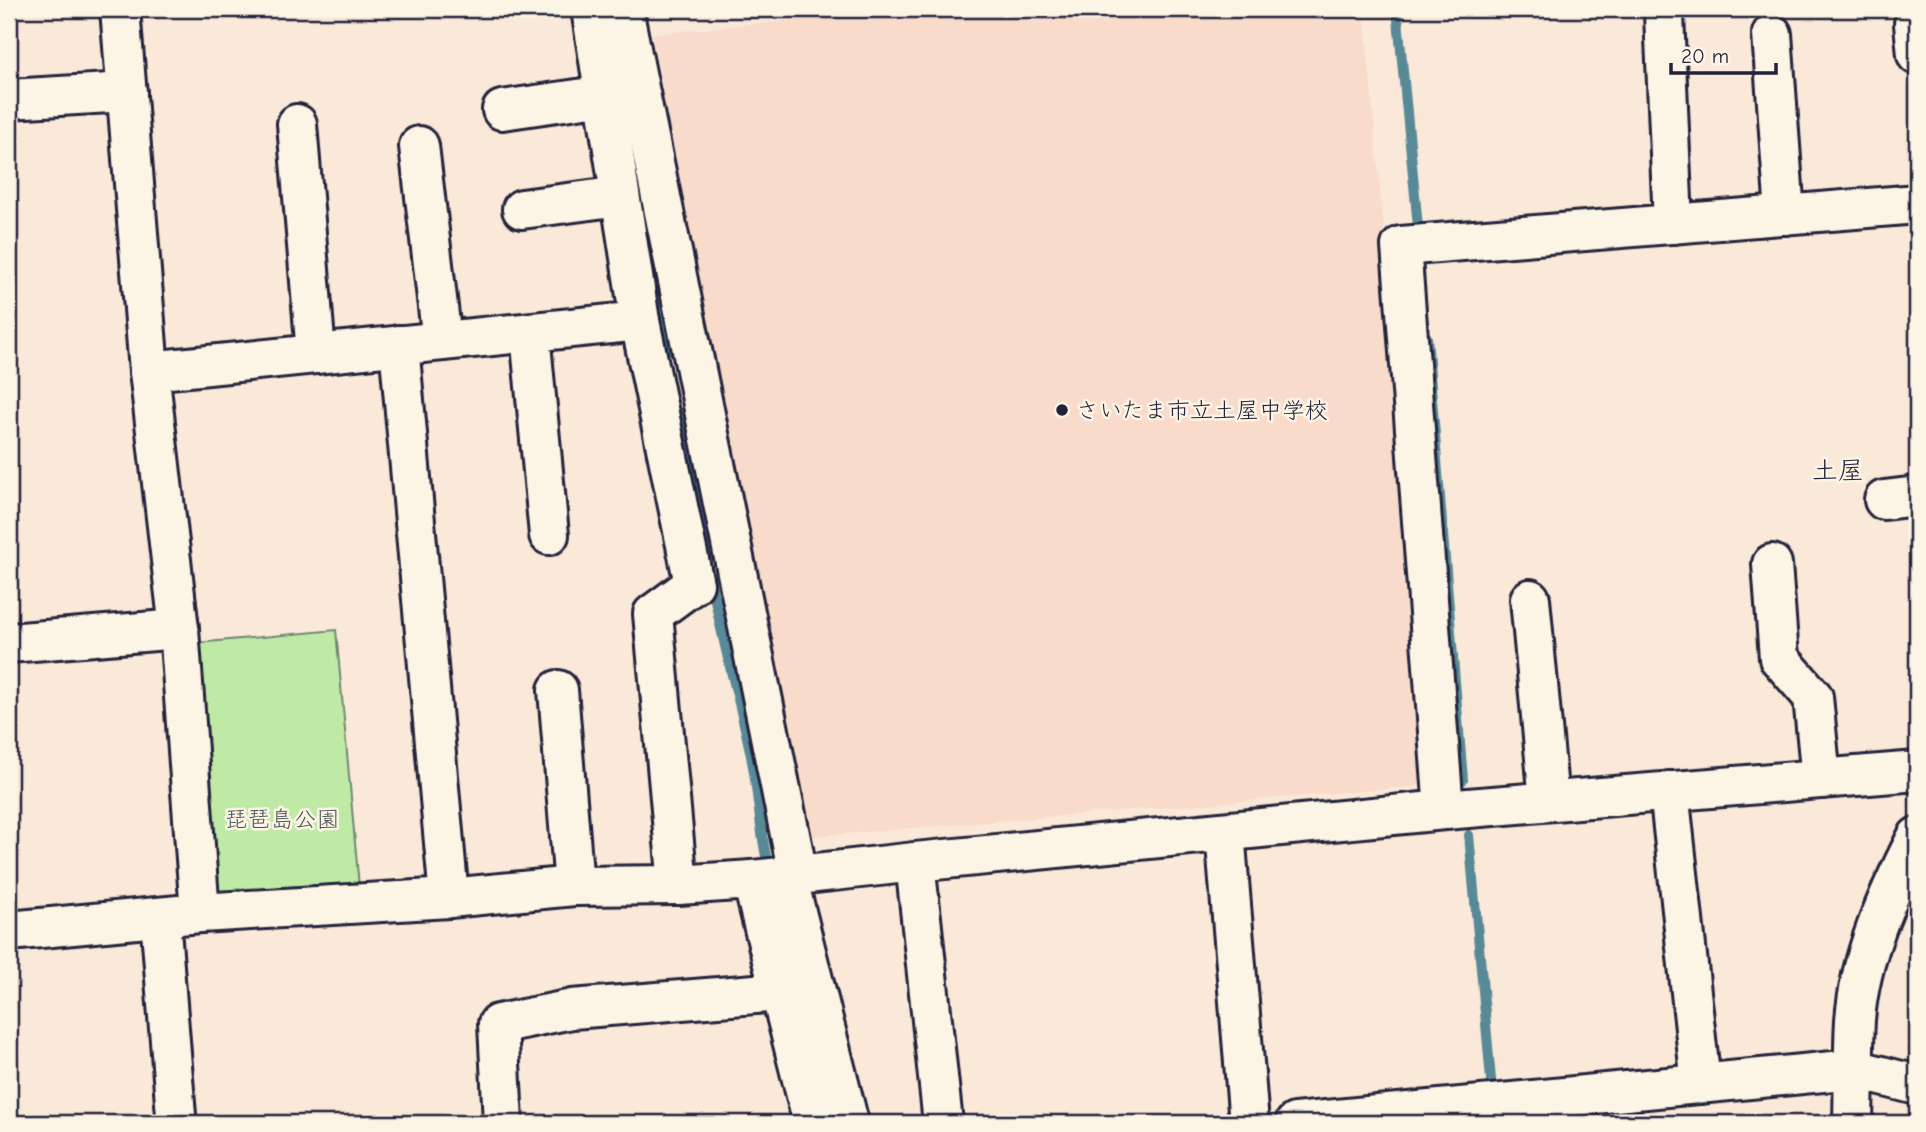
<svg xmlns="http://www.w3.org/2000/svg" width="1926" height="1132" viewBox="0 0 1926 1132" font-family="'Comic Neue','Klee One',sans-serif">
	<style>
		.built { fill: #f8dbca }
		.green { fill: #bfeaa6; stroke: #708670; stroke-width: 2 }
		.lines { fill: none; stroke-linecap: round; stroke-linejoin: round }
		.stream { stroke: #588997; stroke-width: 10 }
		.minor-casing { stroke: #22223b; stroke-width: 44 }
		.minor { stroke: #fcf5e5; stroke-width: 38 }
		.poi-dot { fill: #22223b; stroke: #fcf5e5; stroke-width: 2.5 }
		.labels { text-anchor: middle; stroke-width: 5; stroke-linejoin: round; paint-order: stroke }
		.poi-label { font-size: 23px; fill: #22223b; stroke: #fcf5e5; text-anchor: start }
		.park-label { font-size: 23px; fill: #495456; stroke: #fcf5e5 }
		.quarter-label { font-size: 26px; fill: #22223b; stroke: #fcf5e5 }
	</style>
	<rect width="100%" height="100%" fill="#fae9d9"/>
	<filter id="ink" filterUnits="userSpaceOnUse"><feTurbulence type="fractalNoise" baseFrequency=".0143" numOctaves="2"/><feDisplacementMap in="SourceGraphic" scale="14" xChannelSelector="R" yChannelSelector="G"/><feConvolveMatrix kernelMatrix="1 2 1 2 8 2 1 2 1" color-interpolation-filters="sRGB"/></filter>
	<g filter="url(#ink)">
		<polygon class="built" points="871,9 1364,9 1433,785 805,837 652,34 871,12"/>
		<polygon class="green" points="336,630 359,887 230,899 217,889 197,643"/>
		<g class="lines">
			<g class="stream">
				<polyline points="1397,9 1419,237"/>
				<polyline points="660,291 673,351"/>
				<polyline points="1427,337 1463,780"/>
				<polyline points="685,411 708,557"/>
				<path d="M711,577C720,637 739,696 751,756C759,794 759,835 770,873"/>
				<polyline points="1469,835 1492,1091"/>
			</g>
			<g class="minor-casing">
				<g id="minor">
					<polyline points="120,9 149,371 179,629 200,913"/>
					<polyline points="591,9 640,321 694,584 653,614 678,885"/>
					<polyline points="623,9 798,874"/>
					<polyline points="1664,14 1673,224"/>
					<polyline points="1914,24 1917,55"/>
					<polyline points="1772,34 1785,215"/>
					<polyline points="9,99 127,92"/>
					<polyline points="502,110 605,95"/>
					<polyline points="297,124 316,354"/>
					<polyline points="419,146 442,341"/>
					<polyline points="522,209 620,196"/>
					<polyline points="530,333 549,535"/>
					<polyline points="399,345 449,898"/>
					<polyline points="149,371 640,321"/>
					<polyline points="1884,500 1917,496"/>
					<polyline points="1772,564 1779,658 1813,697 1821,779"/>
					<polyline points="1530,599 1549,801"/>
					<polyline points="9,643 179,629"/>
					<polyline points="558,690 574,886"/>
					<polyline points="1669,791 1701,1084"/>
					<polyline points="1444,810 1401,246 1917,204"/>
					<polyline points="1225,832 1249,1123"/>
					<polyline points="915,862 943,1123"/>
					<polyline points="787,876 849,1123"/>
					<polyline points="752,880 813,1123"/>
					<polyline points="160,917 176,1115"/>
					<polyline points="9,931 200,913 449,898 574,886 678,885 752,880 915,862 1444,810 1917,771"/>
					<polyline points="503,1123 498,1024 572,1009 780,992"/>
					<polyline points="1295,1123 1854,1069 1917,1085"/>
					<path d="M1853,1123C1854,1089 1853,1054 1855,1020C1860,956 1888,894 1917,837"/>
				</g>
			</g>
			<use href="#minor" class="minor"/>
		</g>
	</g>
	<circle class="poi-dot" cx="1062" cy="410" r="7"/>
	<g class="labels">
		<g class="poi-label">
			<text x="1076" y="418">さいたま市立土屋中学校</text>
		</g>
		<g class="park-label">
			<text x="282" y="827">琵琶島公園</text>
		</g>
		<g class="quarter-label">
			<text x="1838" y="479">土屋</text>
		</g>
	</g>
	<rect width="1926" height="1132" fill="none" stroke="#fcf5e5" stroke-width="35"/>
	<rect x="18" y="18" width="1891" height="1097" fill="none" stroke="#22223b" stroke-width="2.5" filter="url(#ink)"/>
	<path d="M1671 63v10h105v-10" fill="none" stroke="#22223b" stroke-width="3.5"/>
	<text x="1681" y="63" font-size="21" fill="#22223b" stroke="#fcf5e5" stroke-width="5" paint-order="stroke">20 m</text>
</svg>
